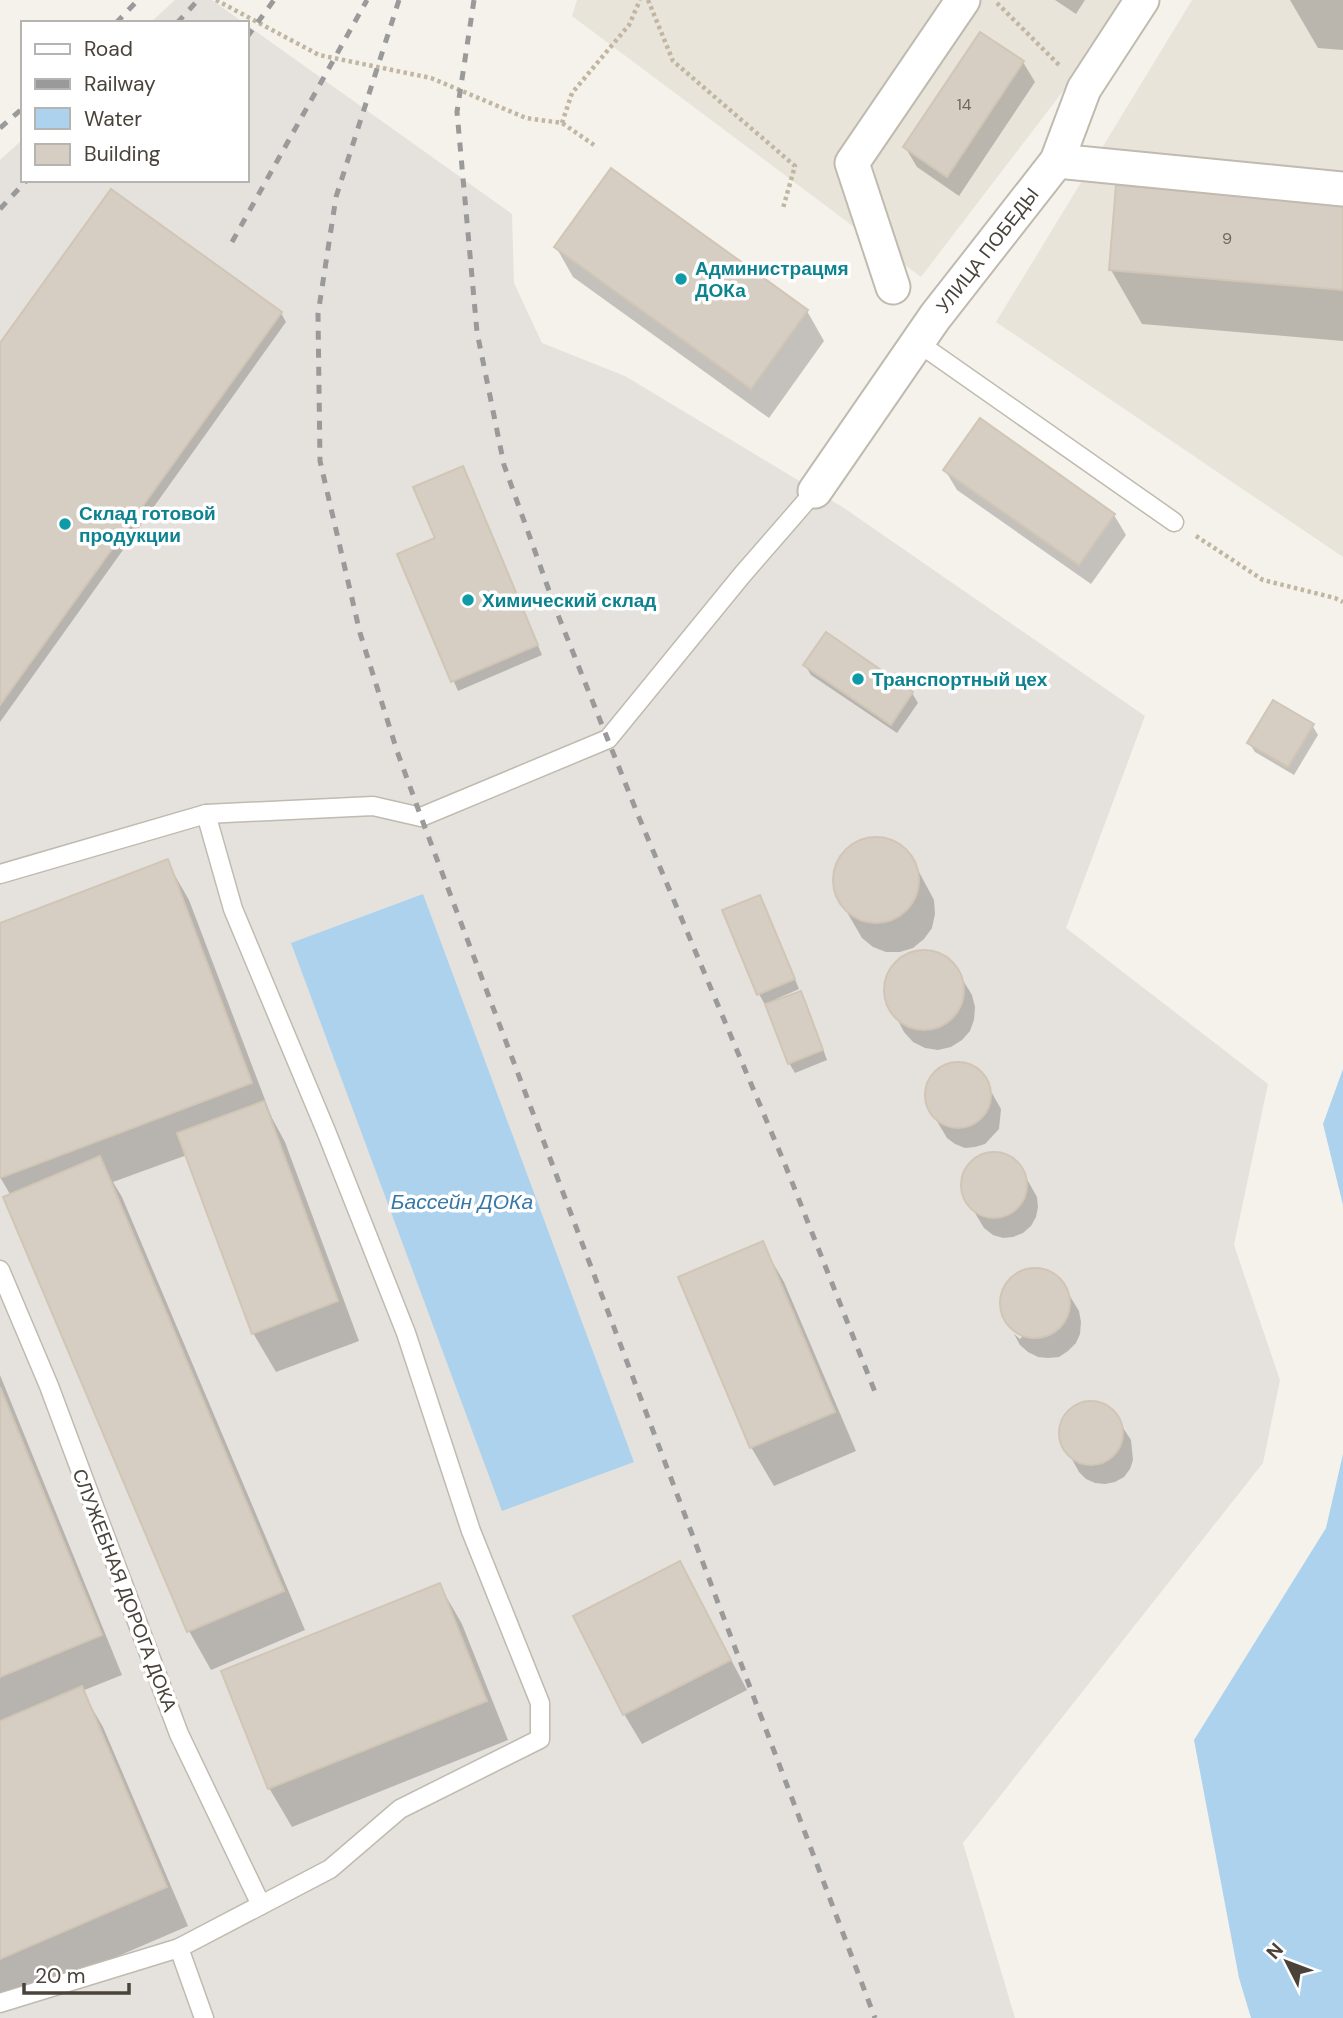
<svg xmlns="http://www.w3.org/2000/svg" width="1343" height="2018" viewBox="0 0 1343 2018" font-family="'DM Sans',sans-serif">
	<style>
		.residential { fill: #e9e4da }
		.industrial { fill: #e5e2dd }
		.water { fill: #add2ed }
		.shadow { fill: #0003 }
		.building { fill: #d6cec2; stroke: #d1c6b6; stroke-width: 2 }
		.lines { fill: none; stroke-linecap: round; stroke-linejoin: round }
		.service-casing { stroke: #c0baaf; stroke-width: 21 }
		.minor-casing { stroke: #c0baaf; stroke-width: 37 }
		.path { stroke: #c1b6a1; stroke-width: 4.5; stroke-dasharray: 3.5 3.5; stroke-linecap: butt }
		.service { stroke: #fff; stroke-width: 18 }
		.minor { stroke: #fff; stroke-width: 33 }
		.rail { stroke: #9a9a9a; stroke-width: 5; stroke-dasharray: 9 9; stroke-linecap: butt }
		.culture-dot { fill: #0f9aa8; stroke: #fff; stroke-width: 2.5 }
		.labels { text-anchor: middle; stroke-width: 7; stroke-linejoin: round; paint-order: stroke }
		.number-label { font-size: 16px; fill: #6c665c }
		.street-label { font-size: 19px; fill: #49433a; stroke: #fff }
		.culture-label { font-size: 19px; font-weight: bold; fill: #0d838f; stroke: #fff; text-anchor: start }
		.water-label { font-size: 21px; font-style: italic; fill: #3678a8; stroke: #fff }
	</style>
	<rect width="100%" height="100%" fill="#f5f2ec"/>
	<g class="residential">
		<polygon points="577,0 1127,0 1093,52 921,277 572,16"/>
		<polygon points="1192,0 1343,0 1343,557 996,322"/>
	</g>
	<g class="industrial">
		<polygon points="175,0 212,0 244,23 150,23"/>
		<polygon points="247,25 512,214 514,283 542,343 625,376 844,508 1145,716 1066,928 1268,1084 1234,1245 1280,1380 1263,1463 963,1843 1015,2018 0,2018 0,160 23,139 23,180 247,180"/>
	</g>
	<g class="water">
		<polygon points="423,894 634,1462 502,1511 291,943"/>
		<polygon points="1343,1069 1343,1205 1323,1124"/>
		<polygon points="1343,1454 1343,2018 1251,2018 1239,1978 1194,1740 1326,1528"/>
	</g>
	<g class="shadow">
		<polygon points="1055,0 1085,0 1076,14"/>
		<polygon points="1290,0 1343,0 1343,50 1318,48"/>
		<polygon points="981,34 1023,62 1035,82 959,196 917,167 905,147"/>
		<polygon points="1343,207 1343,341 1142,324 1111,270"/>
		<polygon points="556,247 807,311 824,341 769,418 573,277"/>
		<polygon points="281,313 286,322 0,722 0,346"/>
		<polygon points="945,470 1114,515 1126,535 1091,584 957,490"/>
		<polygon points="468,477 542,655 458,691 399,555 437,539"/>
		<polygon points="805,665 912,693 918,703 897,733 811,675"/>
		<polygon points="1312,725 1318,735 1294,775 1255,752 1249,743"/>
		<polygon points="876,838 890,840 902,847 911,857 934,900 935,914 932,928 924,939 913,948 900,952 886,952 873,947 862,938 837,895 834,882 835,869 841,856 851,846 863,840"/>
		<polygon points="167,862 189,900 272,1118 285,1142 359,1341 276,1372 253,1333 187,1155 113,1182 122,1197 305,1630 211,1670 189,1631 11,1196 0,1177 0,925"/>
		<polygon points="765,906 799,989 776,999 777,1002 800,993 806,1002 827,1060 795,1073 789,1063 766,1003 764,1003 759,994"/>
		<polygon points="920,951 933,952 944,956 953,964 972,995 975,1007 974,1020 970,1031 962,1040 951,1047 938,1050 925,1048 913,1042 904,1032 887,999 886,986 890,973 897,962 908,954"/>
		<polygon points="958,1064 968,1066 977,1071 984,1079 1001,1109 999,1129 985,1144 975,1147 965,1148 955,1144 947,1138 929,1108 927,1098 928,1088 932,1078 939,1071 948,1066"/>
		<polygon points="993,1154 1003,1155 1013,1159 1020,1167 1037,1197 1038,1207 1036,1217 1031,1226 1023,1233 1013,1237 1003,1238 993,1235 984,1228 966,1198 963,1188 964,1178 968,1168 975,1161 983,1156"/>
		<polygon points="762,1244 784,1282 856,1451 774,1486 751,1447"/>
		<polygon points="1028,1270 1040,1270 1051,1273 1060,1280 1079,1311 1081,1322 1080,1334 1076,1343 1068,1351 1059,1357 1048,1358 1038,1357 1028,1352 1020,1345 1014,1334 1020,1339 1022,1337 1011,1326 1011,1329 1003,1313 1002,1303 1003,1292 1009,1282 1018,1275"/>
		<polygon points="0,1375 122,1675 82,1691 103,1727 188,1926 0,2007"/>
		<polygon points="1085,1403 1095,1403 1104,1405 1112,1411 1131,1440 1133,1460 1130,1469 1124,1477 1115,1482 1105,1484 1095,1483 1086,1479 1079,1472 1062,1441 1061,1432 1063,1422 1076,1407"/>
		<polygon points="680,1563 747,1690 642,1744 624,1714"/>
		<polygon points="440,1586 462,1624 508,1740 292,1827 269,1788"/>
	</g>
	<g class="building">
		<polygon points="980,32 1024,61 947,177 903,147"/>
		<polygon points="611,168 808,310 751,389 554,247"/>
		<polygon points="1116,185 1343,205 1343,290 1109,270"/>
		<polygon points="111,189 282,312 0,705 0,343"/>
		<polygon points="980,418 1115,514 1079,565 943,470"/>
		<polygon points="463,466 538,645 451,682 397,554 435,538 413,487"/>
		<polygon points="826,632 913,692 891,725 803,665"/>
		<polygon points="1273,700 1314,724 1288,767 1247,743"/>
		<circle cx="876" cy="880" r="43"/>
		<polygon points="168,859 252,1083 0,1178 0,923"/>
		<polygon points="760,895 795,979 757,995 722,910"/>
		<circle cx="924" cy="990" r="40"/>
		<polygon points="801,991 823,1050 788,1064 765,1004"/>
		<circle cx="958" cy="1095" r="33"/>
		<polygon points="264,1101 338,1301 252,1334 177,1133"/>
		<circle cx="994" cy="1185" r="33"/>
		<polygon points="100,1156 284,1591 187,1632 3,1197"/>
		<polygon points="763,1241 835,1412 750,1448 678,1277"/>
		<circle cx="1035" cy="1303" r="35"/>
		<polygon points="0,1387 102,1635 0,1677"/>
		<circle cx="1091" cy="1433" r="32"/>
		<polygon points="680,1561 731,1660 623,1715 573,1616"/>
		<polygon points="440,1583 487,1701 268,1789 221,1671"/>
		<polygon points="82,1686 167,1887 0,1959 0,1721"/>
	</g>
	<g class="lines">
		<g class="service-casing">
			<g id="service">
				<polyline points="917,342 1174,522"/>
				<polyline points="0,874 206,814 373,806 421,817 608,739 742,575 815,491"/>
				<polyline points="0,1270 49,1386 179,1734 261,1905"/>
				<polyline points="179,1948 330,1869 400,1809 540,1739 540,1703 471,1531 406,1333 326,1131 233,909 206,814"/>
				<polyline points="0,2003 179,1948 204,2018"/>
			</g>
		</g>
		<g class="minor-casing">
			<g id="minor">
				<polyline points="1057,161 1343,189"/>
				<polyline points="893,287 852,163 963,0"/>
				<polyline points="815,491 935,317 1057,161 1084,89 1142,0"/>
			</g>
		</g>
		<g class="path">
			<polyline points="216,0 319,55 431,78 526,118 562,123 594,145"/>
			<polyline points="648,0 673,61 795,166 783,208"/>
			<polyline points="997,3 1060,66"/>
			<polyline points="562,123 572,93 629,25 640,0"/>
			<polyline points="1196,536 1263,580 1335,598 1343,602"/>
		</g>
		<use href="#service" class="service"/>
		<use href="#minor" class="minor"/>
		<g class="rail">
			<polyline points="399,0 336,197 318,314 320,461 360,633 397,751 421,817 875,2018"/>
			<polyline points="474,0 457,112 477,332 504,465 556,610 638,815 786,1167 877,1397"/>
			<polyline points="116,23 138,0"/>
			<polyline points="177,23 198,0"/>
			<polyline points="247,37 274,0"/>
			<polyline points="0,128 23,108"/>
			<polyline points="0,209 27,180"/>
			<polyline points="232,242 367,0"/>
		</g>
	</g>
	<g class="culture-dot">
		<circle cx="681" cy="279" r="7"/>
		<circle cx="65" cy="524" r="7"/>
		<circle cx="468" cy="600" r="7"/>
		<circle cx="858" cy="679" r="7"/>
	</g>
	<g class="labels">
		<g class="number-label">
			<text x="964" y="110">14</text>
			<text x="1227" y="244">9</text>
		</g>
		<g class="street-label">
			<text transform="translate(987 250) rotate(-52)" y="7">УЛИЦА ПОБЕДЫ</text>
			<text transform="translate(125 1590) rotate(69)" y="7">СЛУЖЕБНАЯ ДОРОГА ДОКА</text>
		</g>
		<g class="culture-label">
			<text x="695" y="275">Администрацмя<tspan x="695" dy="22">ДОКа</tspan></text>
			<text x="79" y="520">Склад готовой<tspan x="79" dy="22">продукции</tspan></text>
			<text x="482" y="607">Химический склад</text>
			<text x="872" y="686">Транспортный цех</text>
		</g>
		<g class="water-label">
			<text x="462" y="1209">Бассейн ДОКа</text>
		</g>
	</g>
	<rect x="21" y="21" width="228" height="161" fill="#ffffff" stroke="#b6b4b0" stroke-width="2"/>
	<rect x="35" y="44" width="35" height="10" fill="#ffffff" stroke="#b6b4b0" stroke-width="2"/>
	<text x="84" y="56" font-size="21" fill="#49433a">Road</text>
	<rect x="35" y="79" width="35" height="10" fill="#9a9a9a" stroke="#b6b4b0" stroke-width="2"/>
	<text x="84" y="91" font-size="21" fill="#49433a">Railway</text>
	<rect x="35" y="108" width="35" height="21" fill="#add2ed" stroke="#b6b4b0" stroke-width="2"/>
	<text x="84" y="126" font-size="21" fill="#49433a">Water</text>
	<rect x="35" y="144" width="35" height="21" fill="#d6cec2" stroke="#b6b4b0" stroke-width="2"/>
	<text x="84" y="161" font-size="21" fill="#49433a">Building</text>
	<g transform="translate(1287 1962) rotate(312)" stroke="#ffffff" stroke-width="5" paint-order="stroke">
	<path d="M0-5L12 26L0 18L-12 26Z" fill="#49433a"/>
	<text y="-10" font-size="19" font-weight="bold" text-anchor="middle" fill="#49433a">N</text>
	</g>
	<path d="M24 1983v10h105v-10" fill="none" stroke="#49433a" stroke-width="3.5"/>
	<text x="35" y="1983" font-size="21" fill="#49433a" stroke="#ffffff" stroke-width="5" paint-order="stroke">20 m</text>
</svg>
